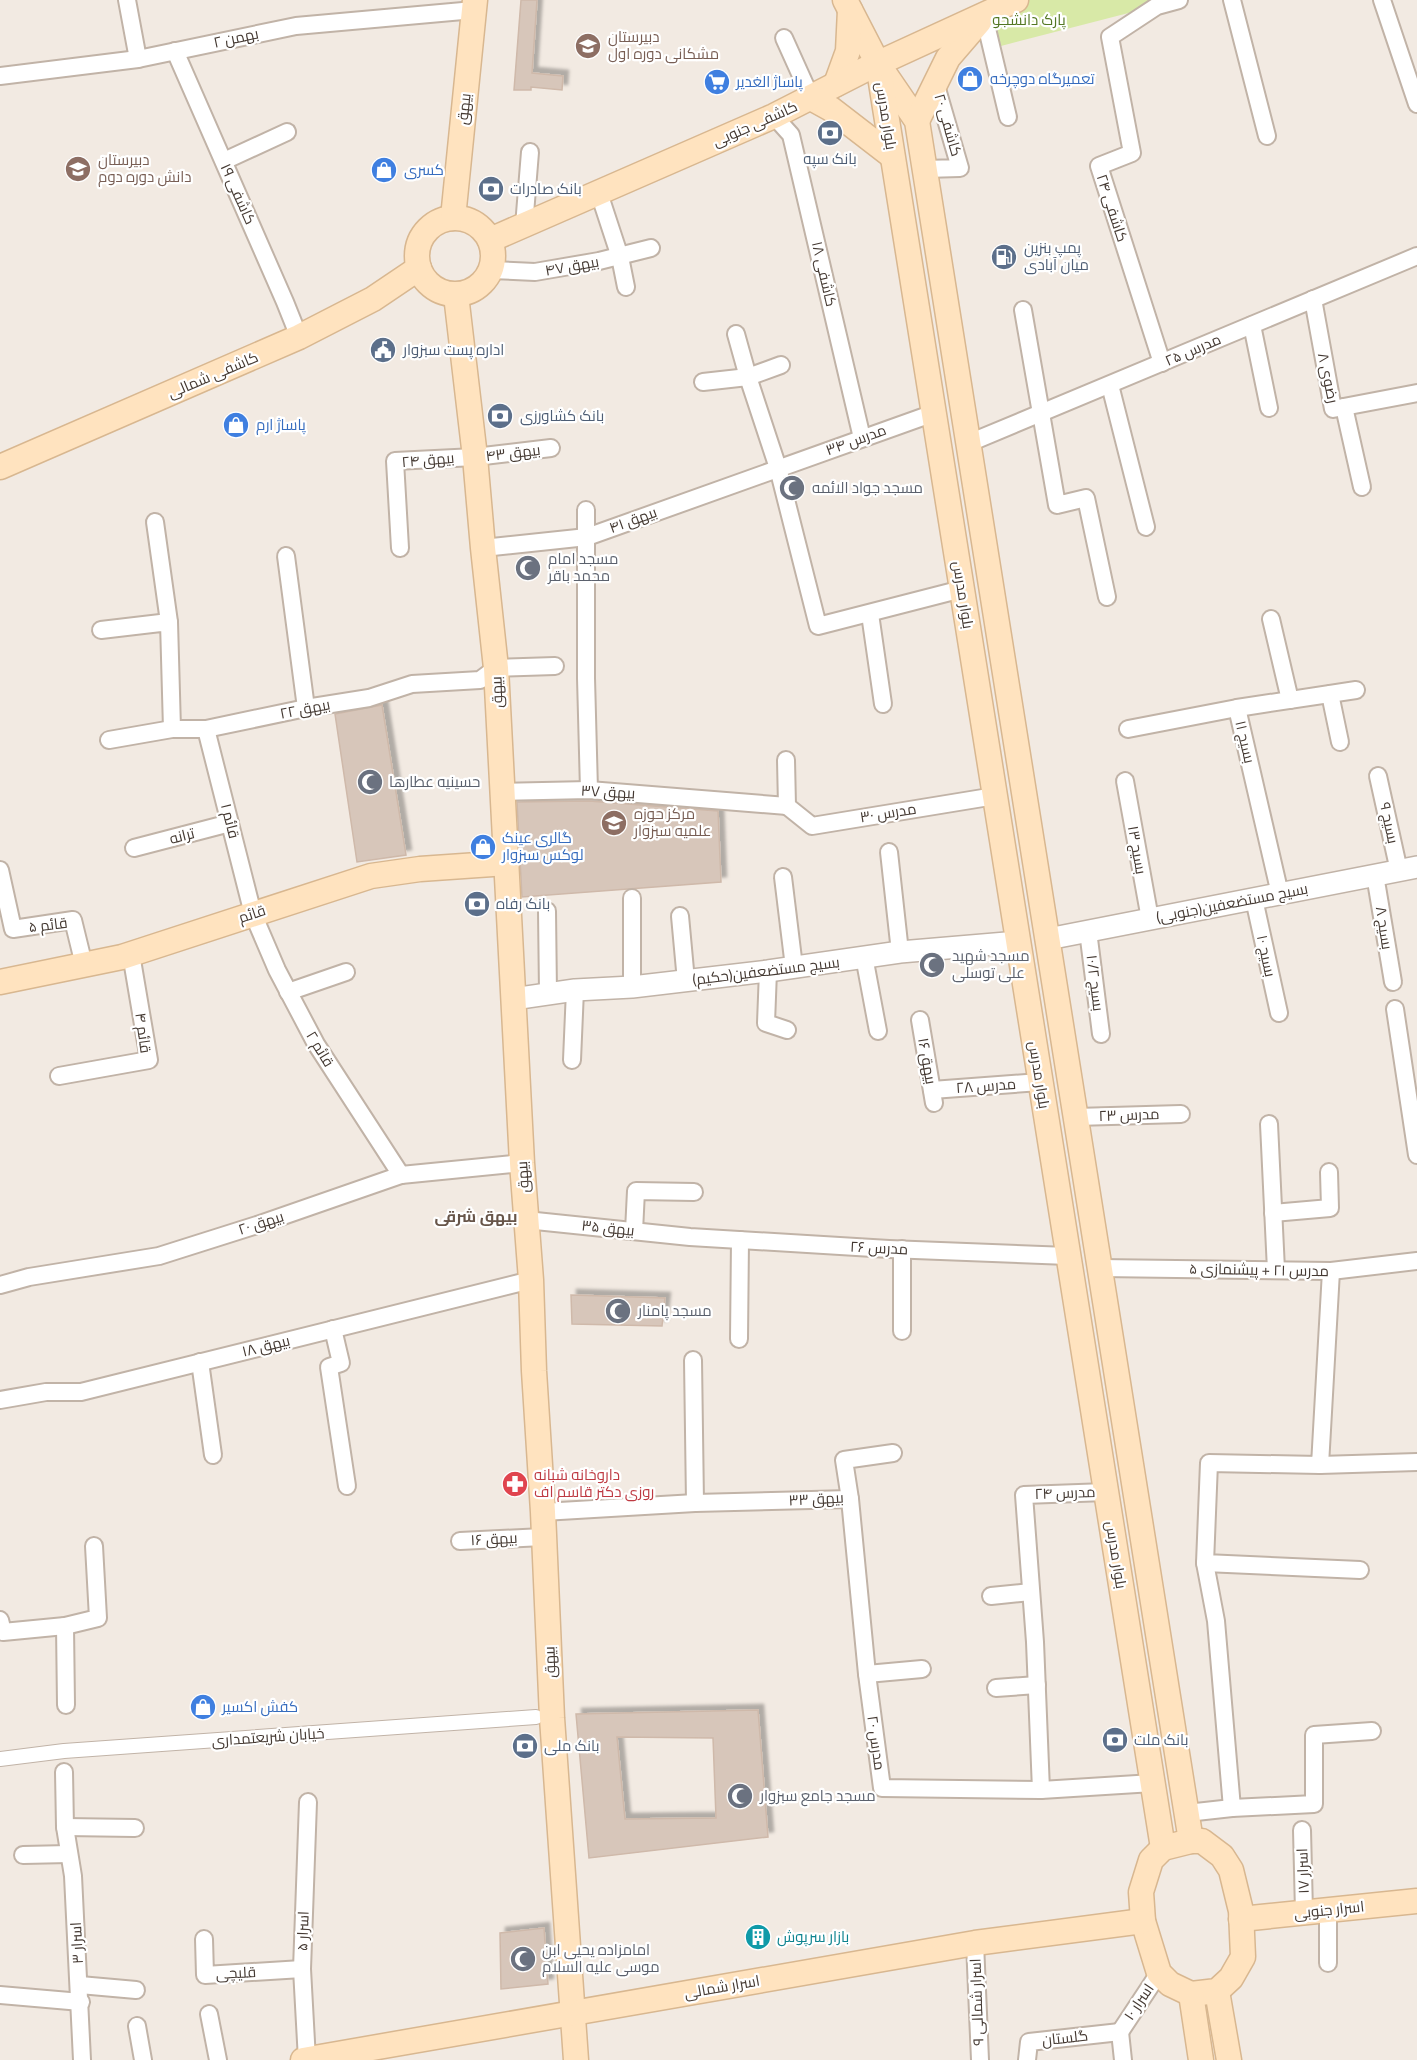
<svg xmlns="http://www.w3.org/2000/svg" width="1417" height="2060" viewBox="0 0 1417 2060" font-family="'Titillium Web',Cairo,sans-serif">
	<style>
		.green { fill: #d8e9a7 }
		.building { fill: #d7c6ba; stroke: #cfb9aa; stroke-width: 1.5; fill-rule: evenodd; filter: url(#shadow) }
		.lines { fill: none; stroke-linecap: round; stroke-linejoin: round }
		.pedestrian-casing { stroke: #c1b3a7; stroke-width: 16 }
		.minor-casing { stroke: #c1b3a7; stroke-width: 20 }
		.tertiary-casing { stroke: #c1b3a7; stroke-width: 24 }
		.secondary-casing { stroke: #d8b790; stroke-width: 27 }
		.pedestrian { stroke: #fff; stroke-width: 14 }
		.minor { stroke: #fff; stroke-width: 16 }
		.tertiary { stroke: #fff; stroke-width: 21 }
		.secondary { stroke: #ffe3bf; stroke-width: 24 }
		.labels { text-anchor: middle; stroke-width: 4.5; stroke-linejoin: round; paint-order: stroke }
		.park-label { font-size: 15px; fill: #537723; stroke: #fff }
		.education-label { font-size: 15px; fill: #785e54; stroke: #fff; text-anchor: start }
		.street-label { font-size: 15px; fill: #443932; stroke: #fff }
		.shop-label { font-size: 15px; fill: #366cbe; stroke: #fff; text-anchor: start }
		.service-label { font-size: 15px; fill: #4e5e75; stroke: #fff; text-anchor: start }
		.worship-label { font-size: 15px; fill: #5b616d; stroke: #fff; text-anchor: start }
		.health-label { font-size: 15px; fill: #be3a42; stroke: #fff; text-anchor: start }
		.culture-label { font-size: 15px; fill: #0d838f; stroke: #fff; text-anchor: start }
		.neighbourhood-label { font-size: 16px; font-weight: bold; fill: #675549; stroke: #fff }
	</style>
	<defs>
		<filter id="shadow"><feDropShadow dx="5.5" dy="-5.5" stdDeviation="1.5" flood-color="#0004"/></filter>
	</defs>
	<rect width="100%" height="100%" fill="#f2eae2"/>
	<polygon class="green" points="1025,0 1179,0 1001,46 992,15"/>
	<g class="building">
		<polygon points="521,0 537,0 532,73 563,76 562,90 531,87 531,90 514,90"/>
		<polygon points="382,705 406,855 357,862 335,714"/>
		<polygon points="589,801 718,811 721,882 522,897 517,802"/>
		<polygon points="571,1295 665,1298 662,1326 572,1324"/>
		<path d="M758,1710L768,1837L589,1858L576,1714ZM617,1737L713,1738L716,1818L625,1819Z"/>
		<polygon points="544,1928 548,1984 501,1989 500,1933"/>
	</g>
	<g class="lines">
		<g class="pedestrian-casing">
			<polyline id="pedestrian" points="0,1759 64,1751 536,1717"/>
		</g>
		<g class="minor-casing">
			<g id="minor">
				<polyline points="127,0 138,59"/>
				<polyline points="1232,0 1267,136"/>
				<polyline points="1382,0 1417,104"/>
				<polyline points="984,16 1008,117"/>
				<polyline points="784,38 811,98"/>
				<polyline points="175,51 285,302 299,337"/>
				<polyline points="0,76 138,59 296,26 474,10"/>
				<polyline points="774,116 791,135 862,438"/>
				<polyline points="224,161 287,132"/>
				<polyline points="925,169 960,168 935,82"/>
				<polyline points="599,193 620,257 626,287"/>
				<polyline points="524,226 530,152"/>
				<polyline points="491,270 535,272 599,261 651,248"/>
				<polyline points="1313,299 1333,409 1417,393"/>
				<polyline points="1023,310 1057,505 1086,498 1107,597"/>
				<polyline points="1252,325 1269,408"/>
				<polyline points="736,334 748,377 778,468 818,626 962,589"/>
				<polyline points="1162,363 1099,166 1132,153 1110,37 1157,6 1179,0"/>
				<polyline points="703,382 748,377 781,365"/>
				<polyline points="1110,385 1146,527"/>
				<polyline points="1344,407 1362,487"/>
				<polyline points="969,443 1417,256"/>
				<polyline points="586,510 586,678 589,790"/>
				<polyline points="155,522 169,622"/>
				<polyline points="400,548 395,461 475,457 551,448"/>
				<polyline points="483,548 587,537 934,413"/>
				<polyline points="286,556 306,708"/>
				<polyline points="870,614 883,704"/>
				<polyline points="1271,619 1290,700"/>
				<polyline points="101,630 169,622 172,729"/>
				<polyline points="1330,694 1340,742"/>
				<polyline points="1237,708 1280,894"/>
				<polyline points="206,729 253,914 277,970 316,1044 401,1175"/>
				<polyline points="1128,729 1237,708 1356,690"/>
				<polyline points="109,740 172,729 206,729 306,708 369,698 412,684 480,680 496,668 555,666"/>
				<polyline points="786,760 787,806"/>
				<polyline points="1378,776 1399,871"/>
				<polyline points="1125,781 1150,919"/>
				<polyline points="501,792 589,790 787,806"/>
				<polyline points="787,806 812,826 995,796"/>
				<polyline points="134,848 230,823"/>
				<polyline points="889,852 900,952"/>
				<polyline points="0,870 13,929 73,920 84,965"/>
				<polyline points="1375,875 1393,982"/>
				<polyline points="783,877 794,967"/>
				<polyline points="632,898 632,987"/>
				<polyline points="1254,899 1279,1013"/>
				<polyline points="547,911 548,993"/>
				<polyline points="680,916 686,981"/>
				<polyline points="1088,931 1101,1034"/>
				<polyline points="867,958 866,967 878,1031"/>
				<polyline points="768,971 766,1023 787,1030"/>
				<polyline points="288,992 346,972"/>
				<polyline points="1395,1009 1417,1155"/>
				<polyline points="920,1020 934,1103"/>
				<polyline points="572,1060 575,990"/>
				<polyline points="59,1076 149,1060 131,954"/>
				<polyline points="932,1090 1040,1082"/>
				<polyline points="1076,1117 1181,1114"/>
				<polyline points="1269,1124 1276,1270"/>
				<polyline points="1273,1213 1330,1208 1329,1172"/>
				<polyline points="526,1220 690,1237 889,1249 1068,1256"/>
				<polyline points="634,1231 636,1191 694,1192"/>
				<polyline points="902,1249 902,1331"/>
				<polyline points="1100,1268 1331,1271 1417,1261"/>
				<polyline points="1331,1271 1320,1465 1209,1463 1205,1563 1360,1570"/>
				<polyline points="0,1285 29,1277 159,1256 257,1225 401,1175 522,1163"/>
				<polyline points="333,1329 341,1363 329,1367 347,1486"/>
				<polyline points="739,1339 740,1240"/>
				<polyline points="693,1360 695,1503"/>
				<polyline points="200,1362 213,1455"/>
				<polyline points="0,1400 46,1392 81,1392 531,1280"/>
				<polyline points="893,1453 844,1460 850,1499 867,1674 882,1788 1041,1790 1153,1783"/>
				<polyline points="1320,1465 1417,1462"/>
				<polyline points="543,1512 695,1503 850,1499"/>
				<polyline points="460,1541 543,1537"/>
				<polyline points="1205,1563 1216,1621 1232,1808 1314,1804 1314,1735 1372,1731"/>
				<polyline points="991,1596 1031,1592"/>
				<polyline points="0,1620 3,1632 65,1626 98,1618 94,1546"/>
				<polyline points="65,1626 66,1705"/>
				<polyline points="867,1674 922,1669"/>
				<polyline points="996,1688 1037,1685"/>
				<polyline points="64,1772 65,1827 73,1876 82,2060"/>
				<polyline points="1041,1790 1035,1642 1024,1495 1106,1492"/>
				<polyline points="1187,1813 1232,1808"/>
				<polyline points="65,1827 135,1828"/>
				<polyline points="1302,1830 1304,1912"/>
				<polyline points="23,1855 69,1854"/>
				<polyline points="1328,1910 1328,1963"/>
				<polyline points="204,1939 205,1975 302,1969"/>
				<polyline points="975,1943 980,2060"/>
				<polyline points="80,1985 136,1990"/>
				<polyline points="0,1995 81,2002"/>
				<polyline points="209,2014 218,2060"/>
				<polyline points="137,2026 143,2060"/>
				<polyline points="1120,2032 1159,1973"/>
				<polyline points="1120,2032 1123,2060"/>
				<polyline points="307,2060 302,1969 308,1802"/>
				<polyline points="1027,2060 1029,2042 1120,2032"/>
			</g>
		</g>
		<g class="tertiary-casing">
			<g id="tertiary">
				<polyline points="1048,939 1417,867"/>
				<polyline points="513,999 575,990 632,987 768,971 900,952 1018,942"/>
			</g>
		</g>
		<g class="secondary-casing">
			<g id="secondary">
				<polyline points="845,0 878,64 917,121 1191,1841"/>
				<polyline points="879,70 1163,1848"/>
				<polyline points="836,84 848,51 850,10"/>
				<polyline points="811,98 831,109 892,156"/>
				<polyline points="917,121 948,58 979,22"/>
				<circle cx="455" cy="256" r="38"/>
				<polyline points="453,218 475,0"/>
				<polyline points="490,240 774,116 868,68 1016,0"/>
				<polyline points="456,295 475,457 483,548 496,668 522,1163 531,1280 534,1371 543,1512 552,1718 576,2060"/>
				<polyline points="0,467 299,337 373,299 419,268"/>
				<polyline points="0,982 122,957 371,876 420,869 507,863"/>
				<polygon points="1191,1841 1202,1841 1222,1856 1231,1870 1241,1911 1243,1957 1231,1978 1217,1991 1191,1994 1170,1984 1159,1973 1143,1921 1141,1892 1151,1860 1163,1848"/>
				<polyline points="1241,1919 1417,1901"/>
				<polyline points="1217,1991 1229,2060"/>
				<polyline points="1191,1994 1201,2060"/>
				<polyline points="303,2060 975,1943 1143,1921"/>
			</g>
		</g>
		<use href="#pedestrian" class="pedestrian"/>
		<use href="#minor" class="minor"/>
		<use href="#tertiary" class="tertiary"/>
		<use href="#secondary" class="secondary"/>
	</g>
	<defs>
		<g id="school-disc" transform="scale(1.35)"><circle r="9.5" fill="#8d6e63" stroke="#fff"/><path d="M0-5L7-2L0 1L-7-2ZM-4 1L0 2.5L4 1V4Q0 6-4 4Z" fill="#fff"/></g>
		<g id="shop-disc" transform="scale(1.35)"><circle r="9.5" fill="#3f7fe0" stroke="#fff"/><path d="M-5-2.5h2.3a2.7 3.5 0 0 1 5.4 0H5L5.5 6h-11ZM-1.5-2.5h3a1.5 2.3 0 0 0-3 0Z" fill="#fff"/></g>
		<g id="supermarket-disc" transform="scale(1.35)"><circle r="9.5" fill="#3f7fe0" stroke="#fff"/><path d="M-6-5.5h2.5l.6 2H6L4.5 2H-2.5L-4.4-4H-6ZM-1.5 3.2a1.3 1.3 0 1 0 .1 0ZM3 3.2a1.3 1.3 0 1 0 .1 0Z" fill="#fff"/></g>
		<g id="bank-disc" transform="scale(1.35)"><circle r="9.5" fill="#5c6f8a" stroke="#fff"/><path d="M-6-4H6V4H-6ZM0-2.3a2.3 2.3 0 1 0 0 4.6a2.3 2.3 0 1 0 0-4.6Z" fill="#fff"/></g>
		<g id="fuel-disc" transform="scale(1.35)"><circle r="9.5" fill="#5c6f8a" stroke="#fff"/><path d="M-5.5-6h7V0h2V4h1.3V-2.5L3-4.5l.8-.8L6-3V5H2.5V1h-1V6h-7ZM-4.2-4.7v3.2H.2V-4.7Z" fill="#fff"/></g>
		<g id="civic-disc" transform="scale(1.35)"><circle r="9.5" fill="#5c6f8a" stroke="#fff"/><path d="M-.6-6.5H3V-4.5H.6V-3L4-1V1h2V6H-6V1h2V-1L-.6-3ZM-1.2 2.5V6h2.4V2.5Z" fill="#fff"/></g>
		<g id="mosque-disc" transform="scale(1.35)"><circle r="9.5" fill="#6b7280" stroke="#fff"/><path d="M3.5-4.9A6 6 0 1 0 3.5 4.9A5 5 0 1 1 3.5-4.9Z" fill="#fff"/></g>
		<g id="university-disc" transform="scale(1.35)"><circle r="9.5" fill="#8d6e63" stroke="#fff"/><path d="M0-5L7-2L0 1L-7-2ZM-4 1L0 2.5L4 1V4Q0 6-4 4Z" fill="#fff"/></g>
		<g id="pharmacy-disc" transform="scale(1.35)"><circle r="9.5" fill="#e0444e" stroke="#fff"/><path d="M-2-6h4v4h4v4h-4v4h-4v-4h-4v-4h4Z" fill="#fff"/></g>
		<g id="building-disc" transform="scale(1.35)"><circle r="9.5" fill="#0f9aa8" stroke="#fff"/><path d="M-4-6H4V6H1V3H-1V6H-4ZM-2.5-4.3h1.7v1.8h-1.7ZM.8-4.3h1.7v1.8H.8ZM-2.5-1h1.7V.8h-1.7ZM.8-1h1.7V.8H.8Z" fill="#fff"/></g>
	</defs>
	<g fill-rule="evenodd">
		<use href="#school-disc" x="588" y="46"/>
		<use href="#shop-disc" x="970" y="79"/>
		<use href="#supermarket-disc" x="717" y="82"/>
		<use href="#bank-disc" x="830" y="133"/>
		<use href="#school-disc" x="78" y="169"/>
		<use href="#shop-disc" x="384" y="170"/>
		<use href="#bank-disc" x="491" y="189"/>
		<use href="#fuel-disc" x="1004" y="257"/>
		<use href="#civic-disc" x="383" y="350"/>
		<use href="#bank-disc" x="500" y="416"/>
		<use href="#shop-disc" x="236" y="425"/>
		<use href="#mosque-disc" x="792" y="488"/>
		<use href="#mosque-disc" x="528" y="568"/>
		<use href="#mosque-disc" x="370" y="782"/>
		<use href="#university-disc" x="614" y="823"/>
		<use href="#shop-disc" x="483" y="847"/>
		<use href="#bank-disc" x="477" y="904"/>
		<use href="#mosque-disc" x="932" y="965"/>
		<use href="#mosque-disc" x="618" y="1311"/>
		<use href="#pharmacy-disc" x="515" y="1484"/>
		<use href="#shop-disc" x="203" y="1707"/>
		<use href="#bank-disc" x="1115" y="1740"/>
		<use href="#bank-disc" x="525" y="1746"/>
		<use href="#mosque-disc" x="740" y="1796"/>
		<use href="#building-disc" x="758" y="1937"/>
		<use href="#mosque-disc" x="523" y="1959"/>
	</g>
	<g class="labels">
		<g class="park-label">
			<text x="1029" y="25">پارک دانشجو</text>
		</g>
		<g class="education-label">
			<text x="608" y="42">دبیرستان<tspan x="608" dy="17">مشکانی دوره اول</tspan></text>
			<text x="98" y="165">دبیرستان<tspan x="98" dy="17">دانش دوره دوم</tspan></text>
			<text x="634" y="819">مرکز حوزه<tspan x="634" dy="17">علمیه سبزوار</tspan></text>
		</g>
		<g class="street-label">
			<text transform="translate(236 38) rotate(-12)" y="5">بهمن ۲</text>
			<text transform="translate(464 109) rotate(-84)" y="5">بیهق</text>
			<text transform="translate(886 116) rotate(81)" y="5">بلوار مدرس</text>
			<text transform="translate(755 124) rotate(-24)" y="5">کاشفی جنوبی</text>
			<text transform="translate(948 125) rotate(74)" y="5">کاشفی ۲۰</text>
			<text transform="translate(238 194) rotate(66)" y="5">کاشفی ۱۹</text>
			<text transform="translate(1112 208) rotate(72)" y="5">کاشفی ۲۴</text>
			<text transform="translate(572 266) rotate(-10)" y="5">بیهق ۴۷</text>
			<text transform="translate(824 274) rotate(77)" y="5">کاشفی ۱۸</text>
			<text transform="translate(1193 350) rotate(-23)" y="5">مدرس ۲۵</text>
			<text transform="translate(213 375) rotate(-23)" y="5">کاشفی شمالی</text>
			<text transform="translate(1328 378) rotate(78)" y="5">رضوی ۸</text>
			<text transform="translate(856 440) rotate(-20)" y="5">مدرس ۳۴</text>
			<text transform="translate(513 453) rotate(-7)" y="5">بیهق ۴۳</text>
			<text transform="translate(428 460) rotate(-5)" y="5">بیهق ۲۴</text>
			<text transform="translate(633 520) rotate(-20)" y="5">بیهق ۴۱</text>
			<text transform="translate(963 595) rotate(81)" y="5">بلوار مدرس</text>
			<text transform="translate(497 692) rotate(-92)" y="5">بیهق</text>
			<text transform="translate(305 709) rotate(-11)" y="5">بیهق ۲۲</text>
			<text transform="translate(1245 742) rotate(77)" y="5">بسیج ۱۱</text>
			<text transform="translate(608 792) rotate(3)" y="5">بیهق ۳۷</text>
			<text transform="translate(888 813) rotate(-9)" y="5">مدرس ۳۰</text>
			<text transform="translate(230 821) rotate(76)" y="5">قائم ۱</text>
			<text transform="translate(1389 823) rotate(78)" y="5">بسیج ۹</text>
			<text transform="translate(182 836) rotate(-14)" y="5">ترانه</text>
			<text transform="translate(1137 850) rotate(80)" y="5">بسیج ۱۳</text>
			<text transform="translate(1232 903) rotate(-11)" y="5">بسیج مستضعفین(جنوبی)</text>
			<text transform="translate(252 914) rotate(-18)" y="5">قائم</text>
			<text transform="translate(48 925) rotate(-7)" y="5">قائم ۵</text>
			<text transform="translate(1384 928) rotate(81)" y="5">بسیج ۸</text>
			<text transform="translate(1266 956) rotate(78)" y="5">بسیج ۱۰</text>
			<text transform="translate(766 971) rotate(-7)" y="5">بسیج مستضعفین(حکیم)</text>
			<text transform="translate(1095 983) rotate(83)" y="5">بسیج ۱۰/۲</text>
			<text transform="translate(143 1033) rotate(82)" y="5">قائم ۴</text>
			<text transform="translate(320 1049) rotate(59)" y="5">قائم ۲</text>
			<text transform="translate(927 1061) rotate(80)" y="5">بیهق ۱۶</text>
			<text transform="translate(1039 1075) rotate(81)" y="5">بلوار مدرس</text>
			<text transform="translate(986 1086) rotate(-4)" y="5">مدرس ۲۸</text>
			<text transform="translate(1129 1115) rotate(-2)" y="5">مدرس ۲۳</text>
			<text transform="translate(523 1177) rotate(-94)" y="5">بیهق</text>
			<text transform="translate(261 1223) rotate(-18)" y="5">بیهق ۲۰</text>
			<text transform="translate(608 1228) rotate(6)" y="5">بیهق ۳۵</text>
			<text transform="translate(879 1248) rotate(3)" y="5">مدرس ۲۶</text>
			<text transform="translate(1259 1270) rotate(1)" y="5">مدرس ۲۱ + پیشنمازی ۵</text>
			<text transform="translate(266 1346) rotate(-14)" y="5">بیهق ۱۸</text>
			<text transform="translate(1065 1493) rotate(-2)" y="5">مدرس ۲۴</text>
			<text transform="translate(816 1499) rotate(-3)" y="5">بیهق ۳۳</text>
			<text transform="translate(494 1539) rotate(-3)" y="5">بیهق ۱۶</text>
			<text transform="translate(1116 1555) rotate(81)" y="5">بلوار مدرس</text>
			<text transform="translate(550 1662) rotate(-92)" y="5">بیهق</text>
			<text transform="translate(268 1737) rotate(-4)" y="5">خیابان شریعتمداری</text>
			<text transform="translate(876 1743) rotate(82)" y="5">مدرس ۲۰</text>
			<text transform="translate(1303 1871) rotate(-92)" y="5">اسرار ۱۷</text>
			<text transform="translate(1329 1910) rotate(-6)" y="5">اسرار جنوبی</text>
			<text transform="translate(303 1931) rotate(-88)" y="5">اسرار ۵</text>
			<text transform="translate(77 1943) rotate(-93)" y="5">اسرار ۳</text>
			<text transform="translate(236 1973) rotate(-3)" y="5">قلیچی</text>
			<text transform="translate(722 1987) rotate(-10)" y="5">اسرار شمالی</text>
			<text transform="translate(977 2002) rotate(-92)" y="5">اسرار شمالی ۹</text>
			<text transform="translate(1139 2002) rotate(-56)" y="5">اسرار ۱۰</text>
			<text transform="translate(1065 2038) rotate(-6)" y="5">گلستان</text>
		</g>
		<g class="shop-label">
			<text x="990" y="84">تعمیرگاه دوچرخه</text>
			<text x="736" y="87">پاساژ الغدیر</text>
			<text x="404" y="175">کسری</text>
			<text x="256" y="430">پاساژ ارم</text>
			<text x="502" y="843">گالری عینک<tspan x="502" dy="17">لوکس سبزوار</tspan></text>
			<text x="222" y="1712">کفش اکسیر</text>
		</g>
		<g class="service-label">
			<text x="830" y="164" text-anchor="middle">بانک سپه</text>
			<text x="510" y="194">بانک صادرات</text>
			<text x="1024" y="253">پمپ بنزین<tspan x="1024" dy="17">میان آبادی</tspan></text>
			<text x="403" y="355">اداره پست سبزوار</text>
			<text x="520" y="421">بانک کشاورزی</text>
			<text x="496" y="909">بانک رفاه</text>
			<text x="1134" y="1745">بانک ملت</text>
			<text x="544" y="1751">بانک ملی</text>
		</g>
		<g class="worship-label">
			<text x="812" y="493">مسجد جواد الائمه</text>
			<text x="548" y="564">مسجد امام<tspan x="548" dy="17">محمد باقر</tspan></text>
			<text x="389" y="787">حسینیه عطارها</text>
			<text x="952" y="961">مسجد شهید<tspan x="952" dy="17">علی توسلی</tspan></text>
			<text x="638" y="1316">مسجد پامنار</text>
			<text x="760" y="1801">مسجد جامع سبزوار</text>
			<text x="542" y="1955">امامزاده یحیی ابن<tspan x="542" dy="17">موسی علیه السلام</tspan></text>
		</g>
		<g class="health-label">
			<text x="534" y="1480">داروخانه شبانه<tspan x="534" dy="17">روزی دکتر قاسم اف</tspan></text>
		</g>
		<g class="culture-label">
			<text x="777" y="1942">بازار سرپوش</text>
		</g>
		<g class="neighbourhood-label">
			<text x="476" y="1222">بیهق شرقی</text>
		</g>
	</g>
</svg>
